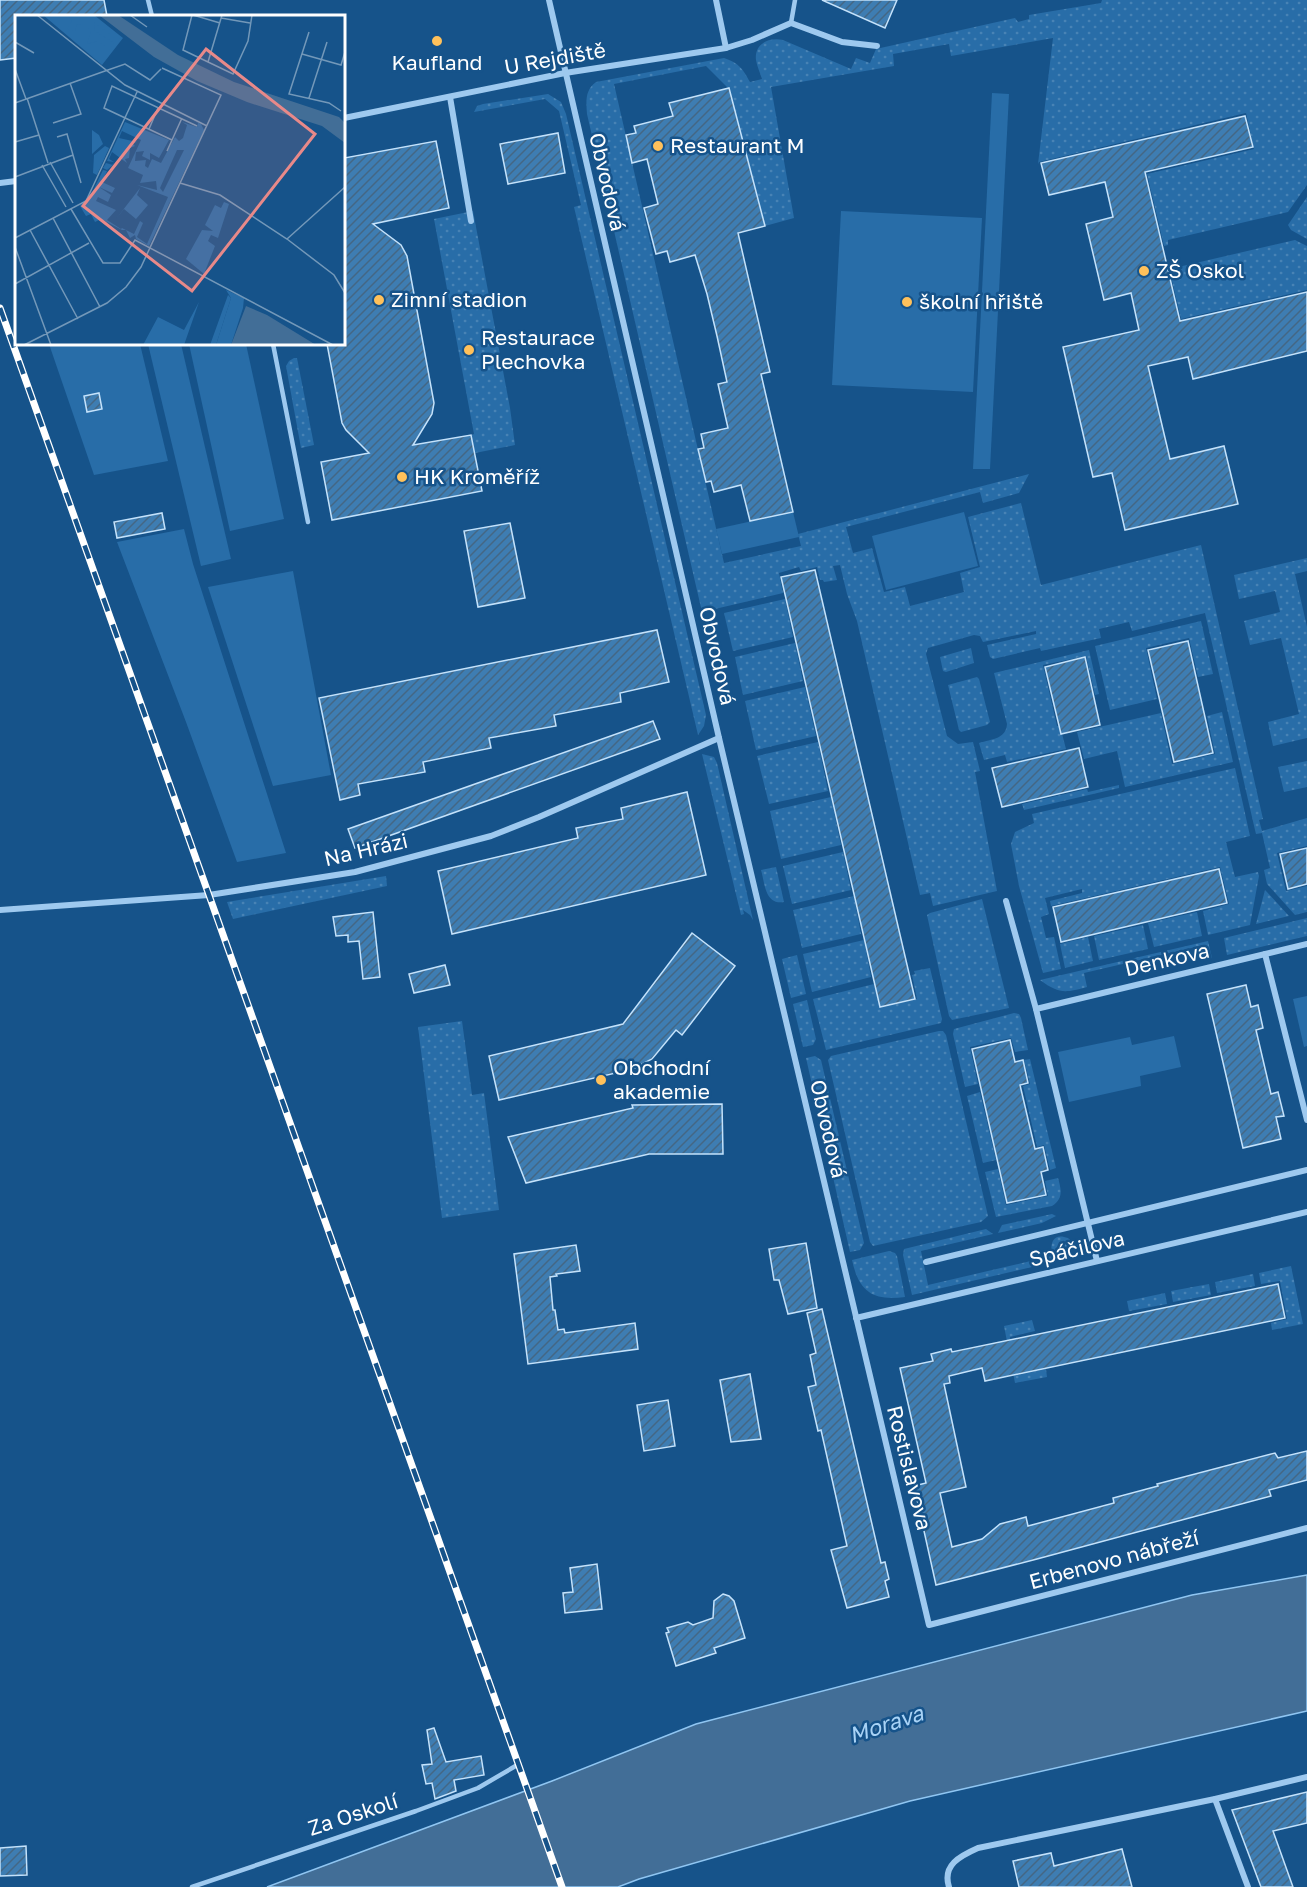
<svg xmlns="http://www.w3.org/2000/svg" width="1307" height="1887" viewBox="0 0 1307 1887" font-family="'Golos Text',sans-serif">
	<style>
		.grass { fill: url(#grass-dots) }
		.garden { fill: #286da8 }
		.water { fill: #426e97; stroke: #90c6f2; stroke-width: 1.5 }
		.building { fill: url(#building-hatch); stroke: #c4e2fb; stroke-width: 1.5 }
		.lines { fill: none; stroke-linecap: round; stroke-linejoin: round }
		.lane { stroke: #9ec9ef; stroke-width: 4.5 }
		.street { stroke: #9ec9ef; stroke-width: 6 }
		.rail-casing { stroke: #fff; stroke-width: 7 }
		.rail { stroke: #16538a; stroke-width: 4.5; stroke-dasharray: 14; stroke-linecap: butt }
		.poi-dot { fill: #ffc15b; stroke: #16538a; stroke-width: 2 }
		.labels { text-anchor: middle; stroke-width: 5; stroke-linejoin: round; paint-order: stroke }
		.street-label { font-size: 21px; fill: #fff; stroke: #16538a }
		.poi-label { font-size: 21px; fill: #fff; stroke: #16538a; text-anchor: start }
		.water-label { font-size: 22px; font-style: italic; fill: #a9d3f6; stroke: #16538a }
		.inset-road { fill: none; stroke: #7398b9; stroke-width: 1.5 }
		.view { fill: #e88989; fill-opacity: 0.15; stroke: #e88989; stroke-width: 3 }
		.inset-edge { fill: none; stroke: #fff; stroke-width: 3 }
	</style>
	<defs>
		<pattern id="grass-dots" width="8" height="8" patternUnits="userSpaceOnUse" patternTransform="scale(1.5)"><rect width="8" height="8" fill="#286da8"/><path d="M2 2h.1M6 6h.1" fill="none" stroke="#4883b5" stroke-width="1.8" stroke-linecap="round"/></pattern>
		<pattern id="building-hatch" width="6" height="6" patternUnits="userSpaceOnUse" patternTransform="scale(1.5)"><rect width="6" height="6" fill="#3e7db2"/><path d="M-1 1l2-2M0 6l6-6M5 7l2-2" fill="none" stroke="#446784"/></pattern>
	</defs>
	<rect width="100%" height="100%" fill="#16538a"/>
	<g class="grass">
		<path d="M1102,0H1307V185L1288,212L1168,240V245L1164,246L1147,174L1254,149L1246,113L1039,162L1038,164L1053,38L951,56L949,44L893,54L894,66L771,87L794,218L765,226L729,89L706,66L614,84L724,563L801,546L798,534L1029,474L1019,493L983,503L980,492L846,527L853,553L872,548L884,592L905,587L910,606L964,592L960,573L980,567L968,517L1021,503L1041,585L1201,545L1263,819L1259,820L1262,831L1307,818V846L1277,853L1286,891L1307,886V912L1295,915L1267,884L1264,870L1270,868L1262,833L1256,834L1255,830L1205,613L1132,631L1129,622L1099,629L1101,638L1041,651L1040,648L993,659L990,657L987,645L1036,634V631L983,642L980,636L974,635L928,648L926,654L947,736L958,744L973,742L980,771L975,772L997,891L933,906L930,893L920,895L857,621L847,594L840,565L833,566L837,580L824,582L823,580H820L817,567L801,571L799,567L779,573L783,593L702,612L587,114C586,101 585,90 596,82L724,58C739,63 743,69 750,82L762,79C760,73 757,66 756,60C754,43 770,37 783,40L851,69L856,58L870,63L876,49L1015,18L1018,22L1029,19V15L1101,3Z"/>
		<polygon points="548,94 561,102 566,114 706,715 704,726 698,735 574,207 581,205 559,111 545,99 474,112 477,106 483,104"/>
		<polygon points="1307,197 1307,239 1291,230 1288,225"/>
		<polygon points="473,211 510,408 515,445 475,453 471,435 474,434 434,219"/>
		<polygon points="1295,240 1307,246 1307,290 1181,319 1168,264 1172,263 1174,268"/>
		<polygon points="294,358 297,358 314,445 301,448 286,366 289,361"/>
		<polygon points="1307,558 1307,571 1295,574 1307,627 1307,738 1273,746 1268,722 1299,714 1281,638 1250,645 1244,621 1280,612 1275,591 1239,599 1234,575"/>
		<polygon points="785,599 793,637 733,651 724,613"/>
		<polygon points="1201,621 1213,674 1198,677 1189,638 1146,648 1157,699 1110,710 1095,646"/>
		<polygon points="795,643 803,681 743,695 735,657"/>
		<polygon points="971,648 974,663 946,672 943,671 940,657"/>
		<path d="M1089,650L1099,694L1095,695L1086,656L1043,665L1057,726H1060L1066,749L1007,762L1005,755L984,760L979,743C992,739 1006,739 1007,724L994,673Z"/>
		<polygon points="977,677 979,679 990,722 987,725 961,732 959,730 948,685"/>
		<polygon points="805,687 816,736 756,750 745,701"/>
		<polygon points="1222,712 1233,762 1125,787 1117,751 1084,759 1077,732 1161,713 1172,764 1215,754 1207,716"/>
		<polygon points="818,742 828,791 769,804 757,756"/>
		<polygon points="702,754 714,757 717,763 753,920 750,915 743,910 744,914 741,915"/>
		<polygon points="1307,761 1307,787 1284,792 1278,767"/>
		<polygon points="1235,768 1250,836 1226,842 1235,877 1258,872 1259,876 1250,925 1208,935 1203,911 1229,904 1220,867 1051,906 1050,901 1082,893 1082,889 1045,898 1049,914 1041,917 1046,938 1054,937 1061,969 1043,973 1019,886 1011,844 1015,832 1034,823 1032,814"/>
		<polygon points="1119,785 1119,788 1024,810 1022,804 1087,789 1088,792"/>
		<polygon points="831,797 841,845 781,859 770,811"/>
		<polygon points="843,852 851,890 792,904 783,866"/>
		<path d="M776,867L784,902C765,905 765,884 761,870Z"/>
		<polygon points="386,876 387,886 233,919 227,902"/>
		<polygon points="1265,890 1266,891 1289,916 1256,924"/>
		<polygon points="854,896 861,934 802,948 793,910"/>
		<polygon points="982,899 1009,1008 952,1020 949,1016 927,915 930,913"/>
		<polygon points="1197,912 1202,936 1154,947 1148,923"/>
		<polygon points="1307,918 1307,936 1227,955 1224,938"/>
		<polygon points="1143,925 1148,949 1099,960 1094,936"/>
		<polygon points="1088,937 1093,961 1065,968 1060,944"/>
		<polygon points="864,940 871,977 812,992 803,954"/>
		<path d="M1208,941L1212,958L1207,959L1204,945L1084,973L1087,987C1065,993 1059,994 1040,980Z"/>
		<polygon points="797,955 806,994 791,998 782,959"/>
		<polygon points="930,968 942,1019 941,1023 826,1050 813,999 874,984 880,1008 917,999 912,975 915,974 914,971"/>
		<polygon points="807,1000 816,1039 813,1045 803,1047 793,1004"/>
		<polygon points="1014,1013 1019,1014 1021,1018 1028,1050 1015,1052 1011,1038 970,1047 978,1084 965,1087 953,1034 954,1029"/>
		<polygon points="462,1021 472,1095 484,1093 499,1210 442,1218 418,1027"/>
		<polygon points="939,1031 943,1031 946,1035 988,1216 981,1222 873,1246 870,1242 828,1060 831,1056"/>
		<polygon points="815,1056 821,1060 864,1243 860,1250 850,1252 806,1058"/>
		<polygon points="1030,1059 1056,1168 1050,1170 1044,1145 1037,1147 1023,1086 1030,1084 1024,1060"/>
		<polygon points="980,1092 996,1160 983,1163 967,1096"/>
		<path d="M998,1169L1006,1205L1048,1196L1045,1181L1058,1178C1061,1189 1064,1198 1052,1206L996,1217L985,1172Z"/>
		<polygon points="1052,1214 1056,1216 1042,1223 998,1233 1002,1225"/>
		<path d="M986,1229L993,1234L921,1251L928,1285L1052,1256C1050,1244 1052,1232 1068,1238L1072,1242V1252L1066,1259L912,1295L903,1255L904,1249Z"/>
		<path d="M889,1251L895,1253L897,1256L905,1297C874,1301 859,1293 852,1260Z"/>
		<polygon points="1291,1266 1303,1324 1272,1330 1271,1323 1287,1319 1280,1281 1261,1284 1259,1273"/>
		<polygon points="1253,1274 1255,1286 1217,1293 1215,1282"/>
		<polygon points="1209,1284 1211,1295 1173,1302 1171,1291"/>
		<polygon points="1165,1293 1167,1304 1129,1311 1127,1301"/>
		<polygon points="1032,1320 1035,1331 1010,1337 1018,1375 1046,1369 1047,1377 1015,1383 1004,1326"/>
	</g>
	<g class="garden">
		<polygon points="992,93 1009,94 990,469 973,469"/>
		<polygon points="841,211 982,218 973,392 832,385"/>
		<polygon points="49,344 140,344 168,461 94,475"/>
		<polygon points="148,344 181,344 231,559 201,566"/>
		<polygon points="189,344 246,344 284,519 230,531"/>
		<polygon points="793,512 799,537 722,554 716,529"/>
		<polygon points="964,512 978,566 886,590 872,536"/>
		<polygon points="184,529 193,564 286,853 237,862 186,722 117,542"/>
		<polygon points="293,571 331,775 273,786 208,587"/>
		<polygon points="1307,996 1307,1046 1304,1047 1293,999"/>
		<polygon points="1174,1036 1181,1067 1140,1076 1141,1086 1069,1102 1058,1052 1130,1037 1132,1045"/>
	</g>
	<polygon class="water" points="1307,1575 1307,1711 910,1801 639,1879 618,1887 267,1887 552,1781 696,1724 1192,1595"/>
	<g class="building">
		<polygon points="0,0 104,0 107,16 16,16 16,58 0,60"/>
		<polygon points="822,0 897,0 885,28"/>
		<polygon points="729,88 765,226 738,233 770,372 761,374 793,512 750,521 741,485 714,492 711,481 706,482 698,449 704,448 701,434 728,428 718,384 727,382 717,336 707,294 695,255 670,262 667,251 656,254 644,208 658,204 647,159 632,163 626,135 636,133 634,126 673,116 669,103"/>
		<polygon points="1245,116 1253,147 1145,172 1180,321 1307,292 1307,351 1193,379 1188,357 1148,366 1170,459 1224,446 1238,504 1125,530 1112,473 1093,477 1063,347 1139,330 1131,293 1104,300 1086,224 1113,217 1105,182 1049,195 1041,163"/>
		<polygon points="558,133 565,173 508,184 500,144"/>
		<polygon points="436,141 449,208 373,224 401,245 407,256 434,403 432,414 413,445 471,435 482,491 332,520 321,462 369,453 346,430 342,423 327,344 344,344 344,158"/>
		<polygon points="99,393 102,409 87,412 84,396"/>
		<polygon points="162,513 165,529 117,538 114,522"/>
		<polygon points="510,523 525,598 478,607 464,531"/>
		<polygon points="815,570 915,999 880,1007 781,577"/>
		<polygon points="657,630 669,682 620,693 621,702 554,715 556,726 489,738 491,748 423,762 425,772 358,784 360,795 340,800 319,698"/>
		<polygon points="1188,641 1213,753 1174,762 1148,650"/>
		<polygon points="1085,657 1100,725 1061,734 1045,667"/>
		<polygon points="653,721 660,739 355,848 348,829"/>
		<polygon points="1079,748 1088,787 1002,807 992,768"/>
		<polygon points="687,792 706,875 452,934 438,871 578,838 576,828 623,819 621,808"/>
		<polygon points="1307,848 1307,884 1288,889 1280,854"/>
		<polygon points="1219,869 1227,903 1061,942 1053,907"/>
		<polygon points="373,912 380,977 363,979 359,941 348,942 348,935 336,936 333,917"/>
		<polygon points="692,933 735,966 682,1035 676,1030 652,1059 625,1073 624,1071 499,1100 489,1056 623,1024"/>
		<polygon points="445,965 450,985 414,993 409,974"/>
		<polygon points="1246,985 1251,1007 1258,1005 1263,1028 1256,1030 1271,1094 1278,1092 1284,1116 1276,1117 1281,1139 1243,1148 1207,994"/>
		<polygon points="1010,1040 1015,1062 1023,1060 1028,1083 1020,1085 1035,1149 1043,1147 1048,1170 1041,1172 1046,1195 1007,1203 972,1049"/>
		<polygon points="722,1104 723,1154 649,1154 526,1183 508,1137 633,1108 632,1105"/>
		<polygon points="806,1243 817,1308 788,1314 779,1280 774,1280 769,1249"/>
		<polygon points="576,1245 580,1271 556,1274 557,1276 550,1277 553,1310 555,1310 558,1330 564,1329 565,1333 635,1323 638,1349 528,1364 514,1254"/>
		<polygon points="1278,1284 1285,1318 985,1381 982,1368 949,1376 950,1383 944,1384 966,1487 940,1493 952,1547 982,1539 1000,1524 1026,1517 1028,1526 1114,1503 1113,1498 1158,1486 1157,1484 1275,1453 1278,1458 1307,1451 1307,1480 1269,1490 1271,1496 1037,1559 936,1585 914,1486 926,1483 900,1368 933,1361 931,1354 951,1349 952,1352"/>
		<polygon points="822,1309 881,1563 885,1562 889,1579 885,1581 889,1597 847,1608 831,1550 847,1546 821,1430 818,1431 808,1387 816,1385 810,1355 816,1353 807,1313"/>
		<polygon points="750,1374 761,1439 731,1442 720,1380"/>
		<polygon points="668,1400 675,1446 644,1451 637,1405"/>
		<polygon points="597,1564 602,1609 565,1613 563,1593 573,1592 570,1568"/>
		<polygon points="723,1594 729,1596 734,1601 745,1638 714,1648 716,1653 676,1666 666,1633 669,1632 667,1628 688,1622 693,1625 713,1618 714,1601"/>
		<polygon points="434,1728 446,1762 481,1756 484,1775 454,1780 456,1791 435,1799 432,1783 426,1784 422,1765 432,1764 427,1730"/>
		<polygon points="1307,1792 1307,1823 1273,1831 1293,1887 1261,1887 1232,1810"/>
		<polygon points="26,1846 27,1875 0,1876 0,1848"/>
		<polygon points="1122,1849 1132,1887 1019,1887 1013,1861 1051,1853 1054,1866"/>
	</g>
	<g class="lines">
		<g class="lane">
			<polyline points="148,0 152,16"/>
			<polyline points="791,23 795,0"/>
			<polyline points="273,344 308,522"/>
			<polyline points="192,1887 416,1811 478,1788 519,1764"/>
		</g>
		<g class="street">
			<polyline points="549,0 719,738 929,1625 1307,1528"/>
			<polyline points="726,48 752,40 791,23 842,42 877,46"/>
			<polyline points="450,97 471,221"/>
			<polyline points="344,118 565,73 726,48 716,0"/>
			<polyline points="0,183 16,181"/>
			<polyline points="1006,901 1036,1009 1097,1261"/>
			<polyline points="0,910 209,895 355,872 491,836 539,817 719,738"/>
			<polyline points="1265,954 1307,1120"/>
			<polyline points="1036,1009 1307,944"/>
			<polyline points="926,1262 1307,1170"/>
			<polyline points="856,1318 1307,1212"/>
			<polyline points="1215,1799 1248,1887"/>
			<path d="M949,1887C942,1865 960,1856 978,1848L1215,1799L1307,1777"/>
		</g>
		<g class="rail-casing">
			<polyline id="rail" points="0,308 562,1887"/>
		</g>
		<use href="#rail" class="rail"/>
	</g>
	<g class="poi-dot">
		<circle cx="437" cy="41" r="6"/>
		<circle cx="658" cy="146" r="6"/>
		<circle cx="1144" cy="271" r="6"/>
		<circle cx="379" cy="300" r="6"/>
		<circle cx="907" cy="302" r="6"/>
		<circle cx="469" cy="350" r="6"/>
		<circle cx="402" cy="477" r="6"/>
		<circle cx="601" cy="1080" r="6"/>
	</g>
	<g class="labels">
		<g class="street-label">
			<text transform="translate(555 59) rotate(-10)" y="7">U Rejdiště</text>
			<text transform="translate(607 182) rotate(77)" y="7">Obvodová</text>
			<text transform="translate(717 656) rotate(77)" y="7">Obvodová</text>
			<text transform="translate(366 850) rotate(-13)" y="7">Na Hrázi</text>
			<text transform="translate(1167 960) rotate(-13)" y="7">Denkova</text>
			<text transform="translate(828 1129) rotate(77)" y="7">Obvodová</text>
			<text transform="translate(1077 1249) rotate(-13)" y="7">Spáčilova</text>
			<text transform="translate(909 1468) rotate(76)" y="7">Rostislavova</text>
			<text transform="translate(1114 1560) rotate(-15)" y="7">Erbenovo nábřeží</text>
			<text transform="translate(353 1815) rotate(-18)" y="7">Za Oskolí</text>
		</g>
		<g class="poi-label">
			<text x="437" y="70" text-anchor="middle">Kaufland</text>
			<text x="670" y="153">Restaurant M</text>
			<text x="1156" y="278">ZŠ Oskol</text>
			<text x="391" y="307">Zimní stadion</text>
			<text x="919" y="309">školní hřiště</text>
			<text x="481" y="345">Restaurace<tspan x="481" dy="24">Plechovka</tspan></text>
			<text x="414" y="484">HK Kroměříž</text>
			<text x="613" y="1075">Obchodní<tspan x="613" dy="24">akademie</tspan></text>
		</g>
		<g class="water-label">
			<text transform="translate(886 1724) rotate(-18)" y="8">Morava</text>
		</g>
	</g>
	<g transform="translate(15 15)">
		<rect width="330" height="330" fill="#16538a"/>
		<path d="M28,0H79L108,23L87,50ZM169,102L186,109L189,115L134,231L121,224L120,220L115,223L111,215H107L86,204L80,207L76,199L71,201L65,191L78,176L88,155L92,156L87,167L100,173L97,178L84,172L96,180L93,187L83,182L81,186L101,195L92,205L106,214L107,213L119,219L125,206L128,208L122,222L132,229L153,182L122,170L142,175L141,166L125,168L128,160L113,153L126,125L107,116L104,123L122,127L117,128L120,131L115,133L114,143L110,144L112,148L97,137L94,144L99,147L97,151L92,155L88,153L91,148L98,150L99,147L92,146L110,107L154,125L144,143L135,138V145L127,141L129,136L121,137L120,146L131,145L130,151L133,153L137,144L146,148L160,122L164,126L168,123L172,110L167,107L182,112L183,108ZM162,135H169L148,177L145,173ZM77,115L84,120L88,129L77,139ZM90,131L94,133L82,160L78,158L79,140ZM211,275L229,283L228,293L216,330H201L216,283ZM184,287L169,330H128L143,302L169,315Z" fill="#286da8" fill-rule="evenodd"/>
		<path d="M53,0H77L105,22L103,26L79,7L80,16L99,28L94,35L83,26L72,29L76,16L68,10L62,9L60,16L52,14L57,6ZM213,280L216,283L201,330H195Z" fill="#286da8"/>
		<path d="M125,173L122,180L133,190L121,204L109,194L101,204ZM209,187L214,189L203,223L196,220L193,226L200,231L189,259L171,244L187,215L198,216L190,210L200,190L206,193Z" fill="#286da8"/>
		<path d="M84,0H103L163,40L219,67L324,102L330,108V128L307,111L232,87L182,66L139,42ZM231,291L252,300L301,330H216Z" fill="#426e97"/>
		<path class="inset-road" d="M22,0L110,70L192,111M115,0L132,12M177,0L168,35L218,59L233,26L237,0M178,0L205,8M206,3L235,8M294,17L274,79L314,88L326,96M0,27L19,38M287,39L326,50L330,37M193,47L207,0M0,54L11,84M90,56L110,49L135,65L146,54M12,83L33,148M294,83L312,27M0,88L90,56M38,108L66,99L55,68M134,114L143,93M42,122L52,119L66,168M157,125L89,93L97,71L182,111M0,127L24,120M152,136L167,103M35,147L58,188M27,150L51,192M0,162L58,140M165,168L205,180L272,224L319,260L330,278M56,194L88,248H105L120,225L318,330M38,203L85,292M15,215L63,304M0,223L71,186L122,77M272,224L330,172M0,232L36,330M0,269L74,228M9,330L92,288L111,272L126,252L206,80L147,53"/>
		<path class="view" d="M191,34L300,119L177,276L68,191Z"/>
		<rect width="330" height="330" class="inset-edge"/>
	</g>
</svg>
